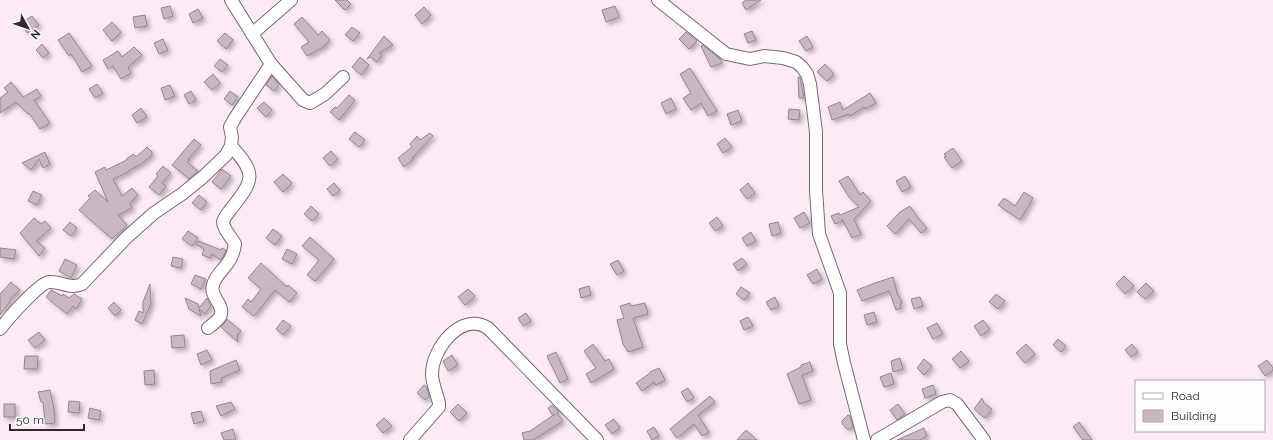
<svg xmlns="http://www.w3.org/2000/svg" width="1273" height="440" viewBox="0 0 1273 440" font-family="Raleway,sans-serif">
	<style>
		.building { fill: #c9b7c4; stroke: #958590; filter: url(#shadow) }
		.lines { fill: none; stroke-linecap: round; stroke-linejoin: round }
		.minor-casing { stroke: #786873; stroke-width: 14 }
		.minor { stroke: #fff; stroke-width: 12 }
	</style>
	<defs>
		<filter id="shadow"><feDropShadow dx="3" dy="3" stdDeviation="2" flood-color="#0004"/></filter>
	</defs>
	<rect width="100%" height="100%" fill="#fceaf7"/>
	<g class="building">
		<polygon points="335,0 347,0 351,4 345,10"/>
		<polygon points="746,0 761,0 746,10 742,3"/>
		<polygon points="170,6 173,16 164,19 161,8"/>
		<polygon points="615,6 619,17 606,22 602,10"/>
		<polygon points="424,7 431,15 422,24 415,15"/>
		<polygon points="198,9 203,18 193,23 189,14"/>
		<polygon points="145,15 147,26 135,28 133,17"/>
		<polygon points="32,16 39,25 27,33 21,23"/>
		<polygon points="302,17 318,35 322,31 330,40 323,47 307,56 301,47 309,42 294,24"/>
		<polygon points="112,22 121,32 112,41 103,30"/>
		<polygon points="352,27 360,33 353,41 345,35"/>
		<polygon points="752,31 756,40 748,43 744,34"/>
		<polygon points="686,32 697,41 689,49 679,39"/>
		<polygon points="69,33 92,66 82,72 71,54 69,56 58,40"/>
		<polygon points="225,33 233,40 226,49 217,41"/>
		<polygon points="384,36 393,45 379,53 382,55 377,62 370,57 367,59"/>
		<polygon points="807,36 813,47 806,51 799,41"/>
		<polygon points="163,39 168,50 159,54 154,43"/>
		<polygon points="42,44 49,53 43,58 36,50"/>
		<polygon points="703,45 720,59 722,63 711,67 701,46"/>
		<polygon points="134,47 142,55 128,67 131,73 121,79 113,66 108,69 103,60 118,51 122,57"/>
		<polygon points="360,57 369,65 361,75 352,67"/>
		<polygon points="220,59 228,65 222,72 214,66"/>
		<polygon points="825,64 834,74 827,81 817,72"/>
		<polygon points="690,68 717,111 708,116 701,103 691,110 683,98 691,93 680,74"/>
		<polygon points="213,74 220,83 212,90 204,82"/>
		<polygon points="272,76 279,85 274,91 266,85"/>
		<polygon points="798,77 800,77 804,98 799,98"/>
		<polygon points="11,82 23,97 37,89 41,96 34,100 50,123 40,129 29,113 28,114 16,102 0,113 0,98 8,92 4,88"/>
		<polygon points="97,84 103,93 95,98 89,89"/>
		<polygon points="170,85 175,96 165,100 161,88"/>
		<polygon points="191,91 196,100 189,104 184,95"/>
		<polygon points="230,91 238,97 232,105 224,99"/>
		<polygon points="870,93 876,103 865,109 864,107 850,116 849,114 832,120 828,107 840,102 843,110"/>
		<polygon points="349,95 355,100 339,120 330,112 335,107 337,108"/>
		<polygon points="671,98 676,109 666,114 661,103"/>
		<polygon points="264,102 272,110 266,117 257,108"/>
		<polygon points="141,108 147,117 137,123 132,115"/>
		<polygon points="789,109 800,110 799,120 788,119"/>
		<polygon points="738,110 742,121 731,125 727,114"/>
		<polygon points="355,132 365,140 359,147 349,139"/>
		<polygon points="430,133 433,136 412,158 413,159 404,167 398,158 412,147 410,144 417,136 420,140"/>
		<polygon points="725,138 732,147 723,153 717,144"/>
		<polygon points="194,139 201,145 188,159 189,160 187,162 198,171 189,179 172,165"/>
		<polygon points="147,147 152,152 152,155 141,164 128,171 128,172 113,179 122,196 132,188 138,195 130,203 132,208 118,215 127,225 112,239 79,210 90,198 88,196 95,190 108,202 95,172 105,167 106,170 127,160 126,159 134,154 136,157"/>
		<polygon points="953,148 962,161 952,168 944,157 946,156 944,154"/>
		<polygon points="331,151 338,159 330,166 323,158"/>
		<polygon points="45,152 50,164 43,168 39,159 31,170 22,163"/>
		<polygon points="163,166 171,173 162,183 166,186 159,195 149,187 158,176 156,174"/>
		<polygon points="222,169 231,176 221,189 212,182"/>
		<polygon points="283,174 292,183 283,192 274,182"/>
		<polygon points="848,176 860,195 863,192 871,201 854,219 861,234 852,238 842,219 843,221 835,224 831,216 839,213 840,215 859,207 849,197 839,181"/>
		<polygon points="905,176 911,187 902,192 896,181"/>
		<polygon points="334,183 340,190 333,196 327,189"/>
		<polygon points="748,183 755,193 747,199 740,190"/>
		<polygon points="33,191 42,195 37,205 28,201"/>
		<polygon points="1024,192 1033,198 1020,220 998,205 1004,198 1015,206"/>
		<polygon points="199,195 207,202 201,210 192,203"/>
		<polygon points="311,206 319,214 312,221 304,214"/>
		<polygon points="910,206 918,218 927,228 921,233 909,219 895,234 887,226 900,212"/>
		<polygon points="804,212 810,223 800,228 794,218"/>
		<polygon points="717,217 723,226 715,231 709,223"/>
		<polygon points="34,218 41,224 45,221 51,228 36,241 45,248 39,256 20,233"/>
		<polygon points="70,222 77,228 71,236 63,230"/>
		<polygon points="778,222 781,233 772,236 769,224"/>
		<polygon points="273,229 282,236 275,245 266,238"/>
		<polygon points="188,231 198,238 192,246 182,239"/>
		<polygon points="751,232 756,241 747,246 742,238"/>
		<polygon points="310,237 334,259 315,281 307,275 319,260 302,246"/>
		<polygon points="198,241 221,250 222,248 226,250 223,257 221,260 212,254 210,258 202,255 204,249 196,244"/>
		<polygon points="0,248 16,250 14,259 0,257"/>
		<polygon points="287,249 297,254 292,264 282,259"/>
		<polygon points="173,257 183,259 181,268 171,266"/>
		<polygon points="742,258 747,264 738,271 733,264"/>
		<polygon points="65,259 77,265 71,278 59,271"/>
		<polygon points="618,260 624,271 617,275 610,264"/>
		<polygon points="261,263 287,287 288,285 297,293 289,302 275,290 254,316 242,307 248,299 251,302 261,289 248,278"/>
		<polygon points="817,269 822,279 813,284 807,275"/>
		<polygon points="195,275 206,279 201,289 191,284"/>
		<polygon points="1124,276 1134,286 1125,294 1116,284"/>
		<polygon points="893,277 898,296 899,296 902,303 900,304 901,308 896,310 889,291 862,301 857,290 875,283"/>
		<polygon points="11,282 20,290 10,299 11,300 0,315 0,294"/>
		<polygon points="1146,283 1154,291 1145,299 1137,292"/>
		<polygon points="150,284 151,304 142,324 135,320 139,311 143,313 143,302"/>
		<polygon points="589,286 591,295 581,298 579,289"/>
		<polygon points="741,287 750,293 744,300 736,294"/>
		<polygon points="468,289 475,296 465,305 458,297"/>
		<polygon points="51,290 62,296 63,294 69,298 74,294 82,299 76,309 73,306 67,314 46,297"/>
		<polygon points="996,294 1005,301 998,309 989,302"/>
		<polygon points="775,297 779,306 771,310 766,302"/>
		<polygon points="920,297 923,306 914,309 911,299"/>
		<polygon points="185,298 198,304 199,308 207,298 211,306 205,314 199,309 201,316 189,309"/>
		<polygon points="114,302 121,310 115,316 108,308"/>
		<polygon points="630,303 631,306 645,303 648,314 633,318 643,347 628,352 623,344 617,320 624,318 620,306"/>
		<polygon points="874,312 877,322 867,325 864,315"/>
		<polygon points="526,313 531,321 523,326 518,318"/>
		<polygon points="748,317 753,326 744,330 740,321"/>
		<polygon points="227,319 241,331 237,335 238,342 221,327"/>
		<polygon points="283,320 291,326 283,335 276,329"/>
		<polygon points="983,320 990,329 981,336 974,326"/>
		<polygon points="937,323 943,334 933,339 927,328"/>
		<polygon points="39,332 45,340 35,348 28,340"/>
		<polygon points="184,335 185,347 172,348 171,336"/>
		<polygon points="1058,339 1066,346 1061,352 1053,345"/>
		<polygon points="593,344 605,361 609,359 614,369 591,383 586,374 596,368 584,351"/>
		<polygon points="1026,344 1035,354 1025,363 1016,353"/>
		<polygon points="1132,344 1138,352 1131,357 1125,350"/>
		<polygon points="207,350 212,360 201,365 197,354"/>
		<polygon points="961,351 969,361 960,368 952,359"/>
		<polygon points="556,352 568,379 560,383 547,356"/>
		<polygon points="452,355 458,365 448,371 443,361"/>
		<polygon points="25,356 38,356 37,369 24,369"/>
		<polygon points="900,358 903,369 893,372 891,361"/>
		<polygon points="924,359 932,366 924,375 917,368"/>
		<polygon points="236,360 240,370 221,378 222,382 211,384 210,371"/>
		<polygon points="1267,360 1273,368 1273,370 1265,376 1258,366"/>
		<polygon points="810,362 813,371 802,375 811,400 799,404 787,374 801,367 801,365"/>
		<polygon points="659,368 665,380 656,385 654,382 642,391 636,383 650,373 650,372"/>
		<polygon points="154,370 155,384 145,385 144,371"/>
		<polygon points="891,373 894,384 884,387 880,377"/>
		<polygon points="424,385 427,387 429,396 425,400 417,393"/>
		<polygon points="933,385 936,394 925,398 922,389"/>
		<polygon points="688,388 694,398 687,402 681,392"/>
		<polygon points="50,390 54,409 55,423 45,424 43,402 41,402 38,392"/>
		<polygon points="710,396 715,402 698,415 709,432 702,436 694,424 677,438 670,429"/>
		<polygon points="982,398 984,403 992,409 985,418 974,409"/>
		<polygon points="69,401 80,402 79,413 68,412"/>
		<polygon points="231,402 235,409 221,416 216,406"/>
		<rect x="4" y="404" width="11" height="13"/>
		<polygon points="458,404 467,413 459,421 450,412"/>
		<polygon points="898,404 905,414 897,420 890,410"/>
		<polygon points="552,405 559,412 557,413 563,421 533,440 524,440 522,433 530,431 555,414 553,416 548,408"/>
		<polygon points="90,408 101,411 99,420 88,418"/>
		<polygon points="201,411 204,421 194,424 191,413"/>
		<polygon points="848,415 850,416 853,426 850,429 847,429 842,424 842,421"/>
		<polygon points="384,418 392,426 383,433 376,425"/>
		<polygon points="614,419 620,428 612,434 605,425"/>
		<polygon points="1079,422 1092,440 1083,440 1073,427"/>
		<polygon points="654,427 659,436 652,440 647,431"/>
		<polygon points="924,428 927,436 920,440 897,440"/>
		<polygon points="233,429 236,440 224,440 221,433"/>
		<polygon points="746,430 757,440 737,440"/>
	</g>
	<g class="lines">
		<g class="minor-casing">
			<g id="minor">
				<polyline points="231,0 271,64 303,100 310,103 325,94 343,77"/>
				<polyline points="658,0 726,54 750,59 764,56 783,58 796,62 802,67 807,74 810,84 816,132 816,190 819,234 840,293 840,344 844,363 864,440"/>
				<polyline points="252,34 291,0"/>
				<path d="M208,328C212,325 217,321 220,317C226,305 209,297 213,285C215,276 222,271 227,264C232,258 234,251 235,244C232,238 223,229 223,222C224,217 228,213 231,209C254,180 257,174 231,146"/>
				<path d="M0,329C7,320 39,283 49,282C61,281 70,290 82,284L127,237L154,213L182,194L203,177L226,155L231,146L232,137L230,127L235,118L271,64"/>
				<path d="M410,440L439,407V403C437,394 432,383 432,374C432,349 461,311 488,328L597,440"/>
				<polyline points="877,440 942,402 950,400 957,404 984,440"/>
			</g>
		</g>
		<use href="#minor" class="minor"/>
	</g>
	<rect x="1135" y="380" width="130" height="52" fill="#fdfdfd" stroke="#aba8aa"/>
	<rect x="1143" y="393" width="20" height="6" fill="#ffffff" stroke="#aba8aa"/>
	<text x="1171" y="400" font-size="12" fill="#2f282d">Road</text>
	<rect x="1143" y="410" width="20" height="12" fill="#c9b7c4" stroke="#aba8aa"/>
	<text x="1171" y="420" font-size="12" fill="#2f282d">Building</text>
	<g transform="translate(28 28) rotate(130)" stroke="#fdfdfd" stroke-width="3" paint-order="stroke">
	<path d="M0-3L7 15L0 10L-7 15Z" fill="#2f282d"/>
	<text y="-6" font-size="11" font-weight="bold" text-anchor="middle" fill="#2f282d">N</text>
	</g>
	<path d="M10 424v6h74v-6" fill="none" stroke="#2f282d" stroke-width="2"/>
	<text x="16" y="424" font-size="12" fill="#2f282d" stroke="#fdfdfd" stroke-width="3" paint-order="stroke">50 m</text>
</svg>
